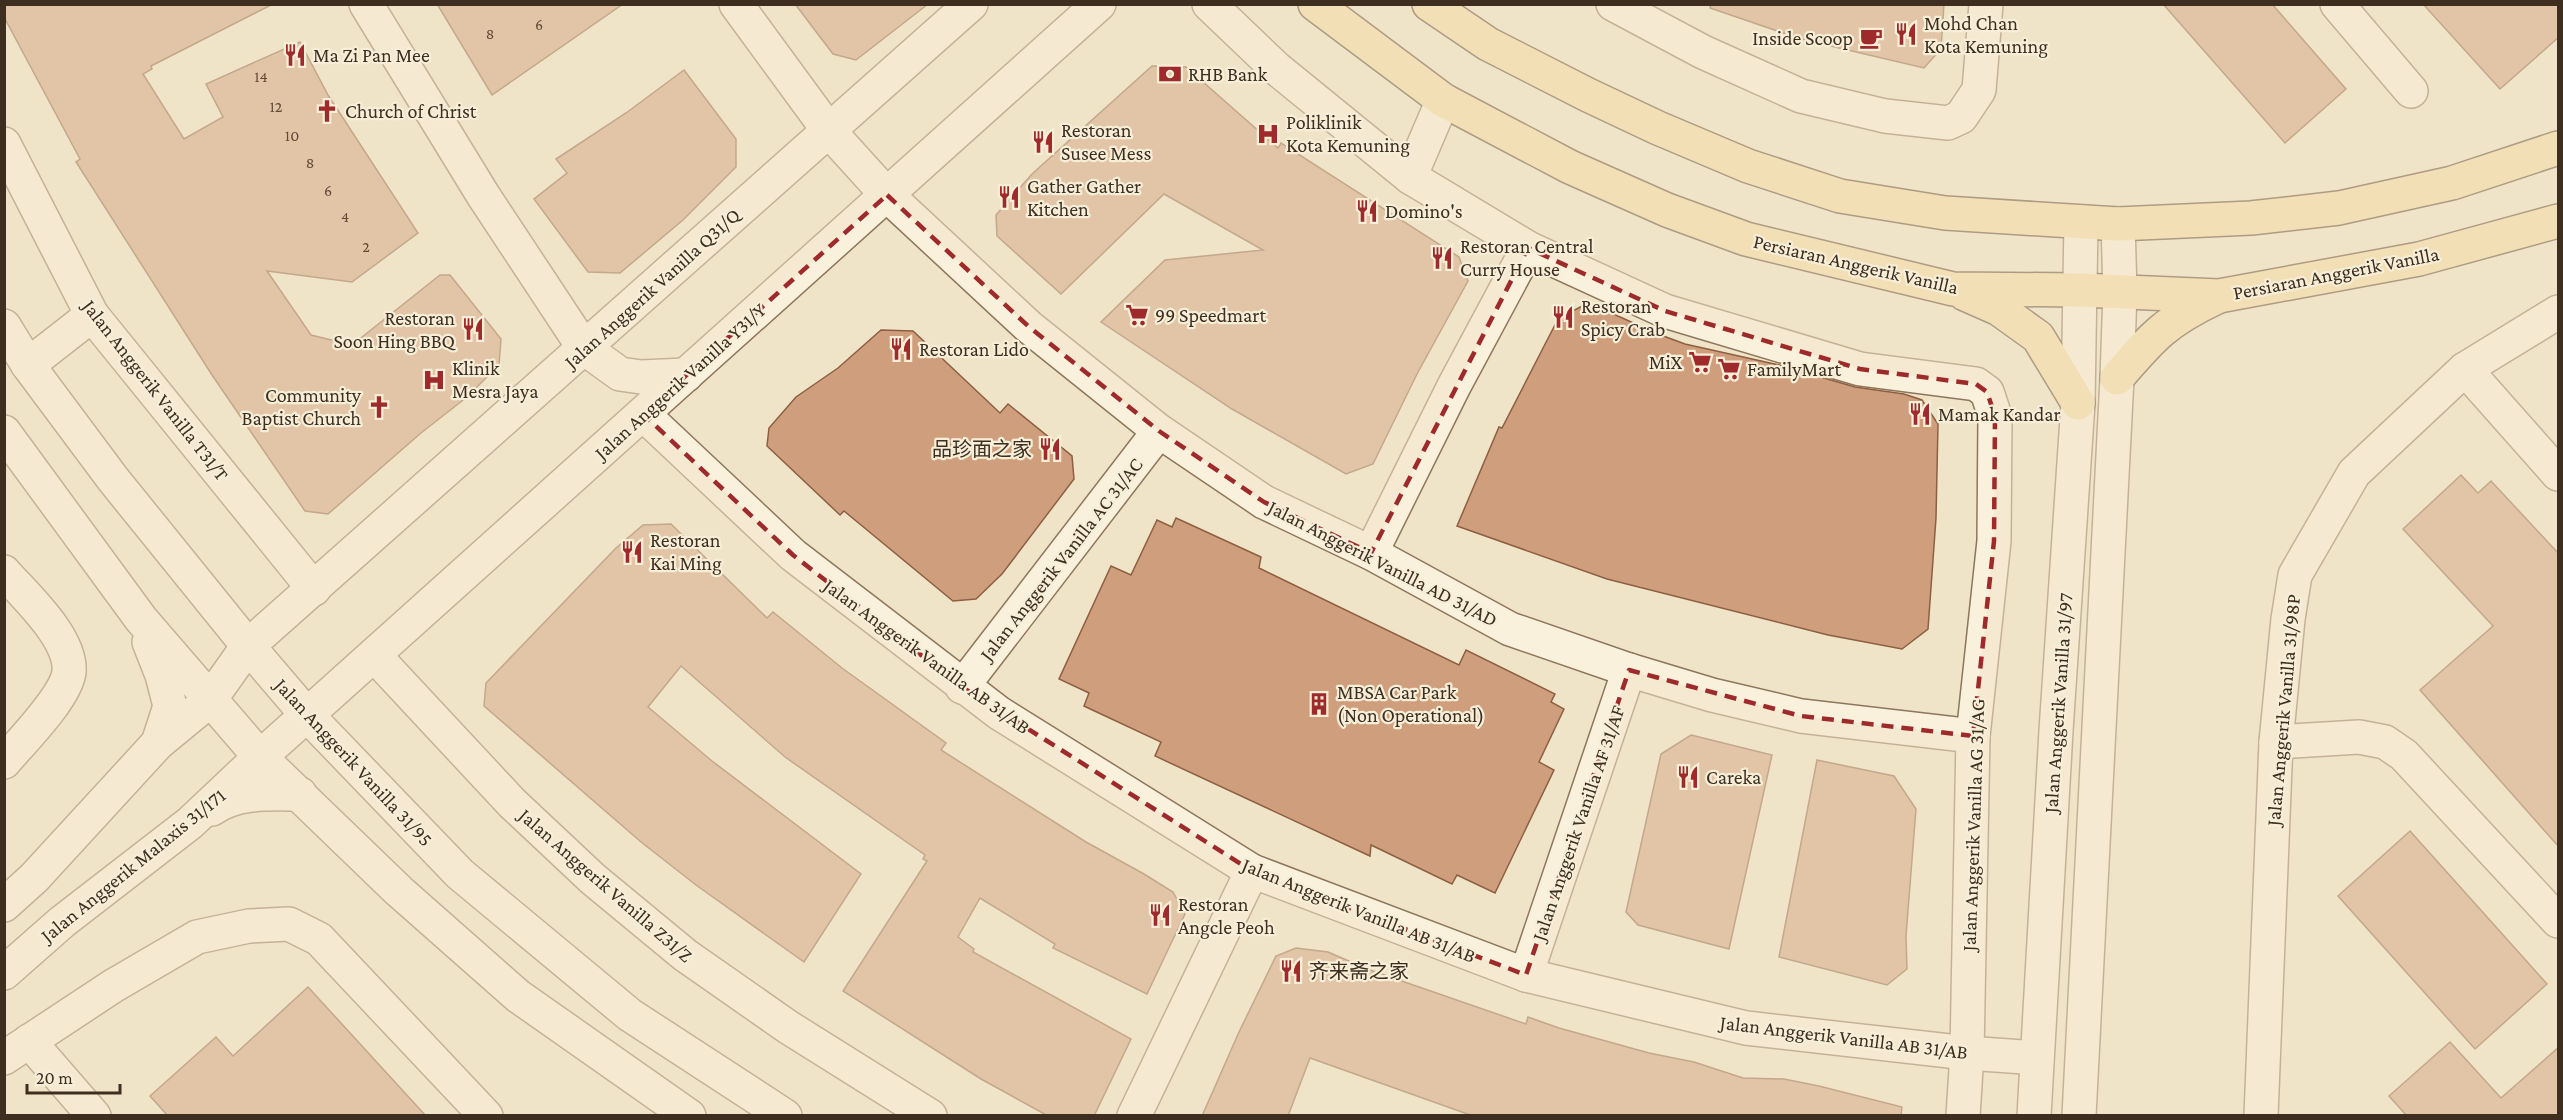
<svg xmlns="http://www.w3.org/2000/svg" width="2563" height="1120" viewBox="0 0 2563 1120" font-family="'Crimson Pro','Noto Sans SC',serif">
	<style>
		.building { fill: #cf9f7d; stroke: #8d5f41; stroke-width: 1.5 }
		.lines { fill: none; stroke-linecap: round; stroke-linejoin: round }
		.minor-casing { stroke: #8d765c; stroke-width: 36 }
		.major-casing { stroke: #5b4430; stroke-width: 36 }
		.minor { stroke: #faf1dc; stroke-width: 33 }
		.major { stroke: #f3d9a0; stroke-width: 33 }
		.marked { fill: none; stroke: #9e2a2b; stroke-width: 4.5; stroke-dasharray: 12 8; stroke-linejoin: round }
		.labels { text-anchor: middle; stroke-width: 4.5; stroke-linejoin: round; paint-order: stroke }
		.number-label { font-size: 16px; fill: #624a37 }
		.poi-label { font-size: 20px; fill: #3d2e20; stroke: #f7eed8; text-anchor: start }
		.street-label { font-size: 20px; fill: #3d2e20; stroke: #f7eed8 }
	</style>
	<rect width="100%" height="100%" fill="#f0e4c8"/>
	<g class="building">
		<polygon points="4,4 273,4 151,66 152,69 143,74 184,139 223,117 206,84 300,42 328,95 418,233 352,282 267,271 311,335 352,345 440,275 450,275 501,339 499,365 467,397 421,433 328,514 305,511 212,375 76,162 80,159 4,17"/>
		<polygon points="437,4 623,4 492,95"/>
		<polygon points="795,4 928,4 856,60 833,54"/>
		<polygon points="1711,4 1944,4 1941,49 1924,68 1801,39 1710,8"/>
		<polygon points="2163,4 2272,4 2346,89 2285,143"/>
		<polygon points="2423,4 2559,4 2559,37 2500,89"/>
		<polygon points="1152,66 1186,67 1278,148 1281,143 1459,257 1468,281 1417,374 1373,464 1346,474 1232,409 1101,322 1165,260 1263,250 1164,194 1061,294 997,236 996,215 1032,174"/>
		<polygon points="684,70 736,139 736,167 683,220 620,273 588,272 534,199 567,173 556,159 626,113"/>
		<polygon points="1582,306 1600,308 1658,334 1685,344 1779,365 1855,387 1904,394 1922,400 1938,424 1936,518 1928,629 1902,649 1828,635 1607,579 1457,526 1499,427 1502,428 1558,319"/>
		<polygon points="881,330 913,331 1000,413 1008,404 1072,456 1074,479 1002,574 976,599 953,601 844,511 840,515 767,446 769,428 796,397 838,368"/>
		<polygon points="2461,475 2478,493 2491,481 2559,554 2559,847 2420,690 2493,626 2403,529"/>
		<polygon points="1176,518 1261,557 1259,568 1459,665 1466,650 1555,694 1551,702 1564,709 1539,762 1554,770 1495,893 1457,875 1452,884 1371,845 1370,856 1155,756 1161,742 1084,706 1089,693 1059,679 1111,566 1131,575 1157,520 1172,527"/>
		<polygon points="671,524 767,618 773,612 842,668 946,743 941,750 1086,842 1144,874 1173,892 1185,914 1147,994 1053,948 1055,944 980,898 958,937 974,949 973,952 1131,1039 1094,1116 1048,1116 981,1079 843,991 927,861 923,859 925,855 785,757 681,666 648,707 712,761 861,874 804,962 696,885 641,842 484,706 486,683 616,548 643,525"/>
		<polygon points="1691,735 1772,755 1729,949 1638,925 1626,912 1661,754"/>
		<polygon points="1817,760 1894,776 1916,809 1906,936 1907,969 1887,985 1779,957"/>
		<polygon points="2410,831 2547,984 2475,1049 2338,896"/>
		<polygon points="1296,948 1328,952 1370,970 1526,1024 1528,1017 1559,1028 1649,1053 1694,1062 1743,1078 1784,1079 1819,1086 1902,1107 1901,1116 1473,1116 1310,1058 1288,1116 1202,1116 1239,1032 1276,956"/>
		<polygon points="308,987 426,1116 168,1116 150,1096 216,1037 233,1056"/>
		<polygon points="2450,1042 2501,1098 2559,1047 2559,1116 2407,1116 2389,1096"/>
	</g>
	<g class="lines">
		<g class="minor-casing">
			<g id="minor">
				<polyline points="366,4 483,195 584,348 620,374 641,377 686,375"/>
				<polyline points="736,4 829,131 887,195 1028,326 1159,431 1264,502 1371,553 1510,629 1629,670 1712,695 1801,716 1973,736"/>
				<polyline points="1209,4 1276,68 1410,177 1528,248 1665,311 1860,369 1976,384 1987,392 1995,416 1994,541 1973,736 1967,1053 1963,1116"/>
				<polyline points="1613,4 1703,52 1801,96 1885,116 1948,123 1961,117 1979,90 1986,4"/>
				<polyline points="2337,4 2411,91"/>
				<polyline points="4,144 92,315 314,589"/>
				<polyline points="1410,177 1443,100"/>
				<polyline points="4,326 28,365 113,479 248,646 307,715 460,874 630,1015 785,1116"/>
				<polyline points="28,365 92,315"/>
				<polyline points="2465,369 2558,474"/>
				<polyline points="643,414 793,555 999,713 1252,871 1526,975 1746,1028 1967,1053 2037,1058"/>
				<polyline points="4,432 141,619 260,757 399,891 518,996 689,1116"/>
				<polyline points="1371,553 1454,386 1528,248"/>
				<path d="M4,572C25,596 72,638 69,672C66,697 21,742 4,762"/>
				<polyline points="149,642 162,675 170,706 158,743"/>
				<polyline points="374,655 512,803 593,879 685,955 788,1027 930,1116"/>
				<polyline points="962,687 1159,431"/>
				<polyline points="2276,742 2359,737 2385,742 2404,755 2558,921"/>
				<path d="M212,809C238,791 269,794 300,794"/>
				<polyline points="4,905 34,878 158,743 209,701 248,646 971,4"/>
				<polyline points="4,973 62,922 190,823 260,757 1099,4"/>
				<polyline points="1526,975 1629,670"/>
				<polyline points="29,1041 94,1116"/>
				<polyline points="4,1058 113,986 197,937 249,926 289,924 319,939 486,1116"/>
				<polyline points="1134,1116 1252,871"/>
				<polyline points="2034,1116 2056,731 2078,403 2081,222"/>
				<polyline points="2079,1116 2117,378 2120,292 2118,224"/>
				<polyline points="2261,1116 2276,742 2288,619 2295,575 2354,473 2465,369 2558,312"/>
			</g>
		</g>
		<g class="major-casing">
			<g id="major">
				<polyline points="1315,4 1443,100 1570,167 1667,210 1746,239 1953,289 2080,290 2219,296 2419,259 2558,221"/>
				<polyline points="1429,4 1488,44 1588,95 1658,128 1748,166 1840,196 1945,213 2118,224 2251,218 2339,208 2452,183 2558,148"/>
				<polyline points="1965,294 1999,309 2038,337 2078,403"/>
				<path d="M2117,378C2153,336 2166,321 2217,297"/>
			</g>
		</g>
		<use href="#minor" class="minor"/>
		<use href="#major" class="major"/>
	</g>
	<path d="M0 0H2563V1120H0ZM887,195L1028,326L1159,431L1264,502L1371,553L1528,248L1665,311L1860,369L1976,384L1987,392L1995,416L1994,541L1973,736L1801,716L1629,670L1526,975L1252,871L962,687L793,555L643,414Z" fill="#f0e4c8" fill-opacity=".55" fill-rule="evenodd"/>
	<path class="marked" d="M887,195L1028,326L1159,431L1264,502L1371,553L1528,248L1665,311L1860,369L1976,384L1987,392L1995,416L1994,541L1973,736L1801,716L1629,670L1526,975L1252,871L962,687L793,555L643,414Z"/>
	<defs>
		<g id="restaurant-bare" transform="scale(1.8)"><path d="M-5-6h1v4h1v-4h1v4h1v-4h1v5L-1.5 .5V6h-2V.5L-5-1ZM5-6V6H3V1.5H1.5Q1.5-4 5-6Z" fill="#9e2a2b" stroke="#f7eed8" stroke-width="2.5" paint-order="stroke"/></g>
		<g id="cafe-bare" transform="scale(1.8)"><path d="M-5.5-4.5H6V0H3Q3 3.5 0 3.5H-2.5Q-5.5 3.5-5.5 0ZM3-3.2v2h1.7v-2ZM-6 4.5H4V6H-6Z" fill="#9e2a2b" stroke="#f7eed8" stroke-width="2.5" paint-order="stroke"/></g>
		<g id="bank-bare" transform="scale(1.8)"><path d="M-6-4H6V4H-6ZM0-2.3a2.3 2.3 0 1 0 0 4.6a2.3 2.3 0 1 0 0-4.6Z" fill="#9e2a2b" stroke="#f7eed8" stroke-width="2.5" paint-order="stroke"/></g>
		<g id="church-bare" transform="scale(1.8)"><path d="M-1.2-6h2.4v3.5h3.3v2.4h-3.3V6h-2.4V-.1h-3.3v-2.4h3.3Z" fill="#9e2a2b" stroke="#f7eed8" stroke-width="2.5" paint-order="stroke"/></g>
		<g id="hospital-bare" transform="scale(1.8)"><path d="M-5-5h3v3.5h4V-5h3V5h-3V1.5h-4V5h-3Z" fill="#9e2a2b" stroke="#f7eed8" stroke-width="2.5" paint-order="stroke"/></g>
		<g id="supermarket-bare" transform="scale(1.8)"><path d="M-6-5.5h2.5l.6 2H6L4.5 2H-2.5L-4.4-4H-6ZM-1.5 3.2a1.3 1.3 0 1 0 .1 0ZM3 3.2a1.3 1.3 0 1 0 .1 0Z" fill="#9e2a2b" stroke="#f7eed8" stroke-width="2.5" paint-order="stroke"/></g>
		<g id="building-bare" transform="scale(1.8)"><path d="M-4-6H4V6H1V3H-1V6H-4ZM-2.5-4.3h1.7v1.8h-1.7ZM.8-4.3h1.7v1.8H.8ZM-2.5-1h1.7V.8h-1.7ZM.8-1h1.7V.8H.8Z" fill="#9e2a2b" stroke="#f7eed8" stroke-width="2.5" paint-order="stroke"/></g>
	</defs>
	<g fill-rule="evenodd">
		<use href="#restaurant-bare" x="1906" y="34"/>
		<use href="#cafe-bare" x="1871" y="38"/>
		<use href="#restaurant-bare" x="295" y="55"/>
		<use href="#bank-bare" x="1170" y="74"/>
		<use href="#church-bare" x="327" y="111"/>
		<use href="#hospital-bare" x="1268" y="134"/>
		<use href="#restaurant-bare" x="1043" y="142"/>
		<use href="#restaurant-bare" x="1009" y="197"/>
		<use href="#restaurant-bare" x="1367" y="211"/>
		<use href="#restaurant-bare" x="1442" y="258"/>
		<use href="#supermarket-bare" x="1137" y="315"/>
		<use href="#restaurant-bare" x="1563" y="317"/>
		<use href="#restaurant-bare" x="473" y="329"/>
		<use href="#restaurant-bare" x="901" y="349"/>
		<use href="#supermarket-bare" x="1700" y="362"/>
		<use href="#supermarket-bare" x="1729" y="369"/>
		<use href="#hospital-bare" x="434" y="380"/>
		<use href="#church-bare" x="379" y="407"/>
		<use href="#restaurant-bare" x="1920" y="414"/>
		<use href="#restaurant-bare" x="1050" y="449"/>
		<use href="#restaurant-bare" x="632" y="552"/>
		<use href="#building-bare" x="1319" y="704"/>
		<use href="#restaurant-bare" x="1688" y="777"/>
		<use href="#restaurant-bare" x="1160" y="915"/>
		<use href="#restaurant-bare" x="1291" y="971"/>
	</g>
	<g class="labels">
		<g class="number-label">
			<text x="539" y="30">6</text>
			<text x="490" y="39">8</text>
			<text x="261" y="82">14</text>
			<text x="276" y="112">12</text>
			<text x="292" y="141">10</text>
			<text x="310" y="168">8</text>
			<text x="328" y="196">6</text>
			<text x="345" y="222">4</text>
			<text x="366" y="252">2</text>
		</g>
		<g class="poi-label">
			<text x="1924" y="30">Mohd Chan<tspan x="1924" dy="23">Kota Kemuning</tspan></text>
			<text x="1853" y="45" text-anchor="end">Inside Scoop</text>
			<text x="313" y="62">Ma Zi Pan Mee</text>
			<text x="1188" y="81">RHB Bank</text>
			<text x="345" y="118">Church of Christ</text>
			<text x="1286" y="129">Poliklinik<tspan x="1286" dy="23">Kota Kemuning</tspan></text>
			<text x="1061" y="137">Restoran<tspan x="1061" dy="23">Susee Mess</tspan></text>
			<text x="1027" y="193">Gather Gather<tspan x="1027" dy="23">Kitchen</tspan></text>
			<text x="1385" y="218">Domino's</text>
			<text x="1460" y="253">Restoran Central<tspan x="1460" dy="23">Curry House</tspan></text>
			<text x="1581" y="313">Restoran<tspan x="1581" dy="23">Spicy Crab</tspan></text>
			<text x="1155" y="322">99 Speedmart</text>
			<text x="455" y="325" text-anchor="end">Restoran<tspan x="455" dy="23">Soon Hing BBQ</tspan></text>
			<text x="919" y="356">Restoran Lido</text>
			<text x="1682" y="369" text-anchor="end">MiX</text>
			<text x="452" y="375">Klinik<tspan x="452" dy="23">Mesra Jaya</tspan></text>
			<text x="1747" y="376">FamilyMart</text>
			<text x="361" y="402" text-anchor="end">Community<tspan x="361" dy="23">Baptist Church</tspan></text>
			<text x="1938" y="421">Mamak Kandar</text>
			<text x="1032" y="456" text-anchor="end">品珍面之家</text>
			<text x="650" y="547">Restoran<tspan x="650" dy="23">Kai Ming</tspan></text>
			<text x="1337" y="699">MBSA Car Park<tspan x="1337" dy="23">(Non Operational)</tspan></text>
			<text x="1706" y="784">Careka</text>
			<text x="1178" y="911">Restoran<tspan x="1178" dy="23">Angcle Peoh</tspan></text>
			<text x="1309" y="978">齐来斋之家</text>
		</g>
		<g class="street-label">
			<text transform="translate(1856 264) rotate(13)" y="7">Persiaran Anggerik Vanilla</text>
			<text transform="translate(2336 273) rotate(-11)" y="7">Persiaran Anggerik Vanilla</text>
			<text transform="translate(652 288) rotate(-42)" y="7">Jalan Anggerik Vanilla Q31/Q</text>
			<text transform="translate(680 381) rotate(-42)" y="7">Jalan Anggerik Vanilla Y31/Y</text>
			<text transform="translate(156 390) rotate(52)" y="7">Jalan Anggerik Vanilla T31/T</text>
			<text transform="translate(1061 559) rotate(-52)" y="7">Jalan Anggerik Vanilla AC 31/AC</text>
			<text transform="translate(1383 563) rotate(27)" y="7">Jalan Anggerik Vanilla AD 31/AD</text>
			<text transform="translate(927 656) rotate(36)" y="7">Jalan Anggerik Vanilla AB 31/AB</text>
			<text transform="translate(2058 703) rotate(-86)" y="7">Jalan Anggerik Vanilla 31/97</text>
			<text transform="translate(2283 710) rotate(-85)" y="7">Jalan Anggerik Vanilla 31/98P</text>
			<text transform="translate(354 762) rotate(47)" y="7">Jalan Anggerik Vanilla 31/95</text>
			<text transform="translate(1578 823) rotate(-71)" y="7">Jalan Anggerik Vanilla AF 31/AF</text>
			<text transform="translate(1973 825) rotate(-88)" y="7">Jalan Anggerik Vanilla AG 31/AG</text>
			<text transform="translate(133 865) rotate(-39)" y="7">Jalan Anggerik Malaxis 31/171</text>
			<text transform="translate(606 885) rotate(41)" y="7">Jalan Anggerik Vanilla Z31/Z</text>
			<text transform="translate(1359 910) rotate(22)" y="7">Jalan Anggerik Vanilla AB 31/AB</text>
			<text transform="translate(1844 1037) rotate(7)" y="7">Jalan Anggerik Vanilla AB 31/AB</text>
		</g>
	</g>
	<rect width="2563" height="1120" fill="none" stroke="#3d2e20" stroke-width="12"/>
	<path d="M27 1084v9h93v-9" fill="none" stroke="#3d2e20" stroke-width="3"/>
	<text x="36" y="1084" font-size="18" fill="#3d2e20" stroke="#f7eed8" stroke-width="4.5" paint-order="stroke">20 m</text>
</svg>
